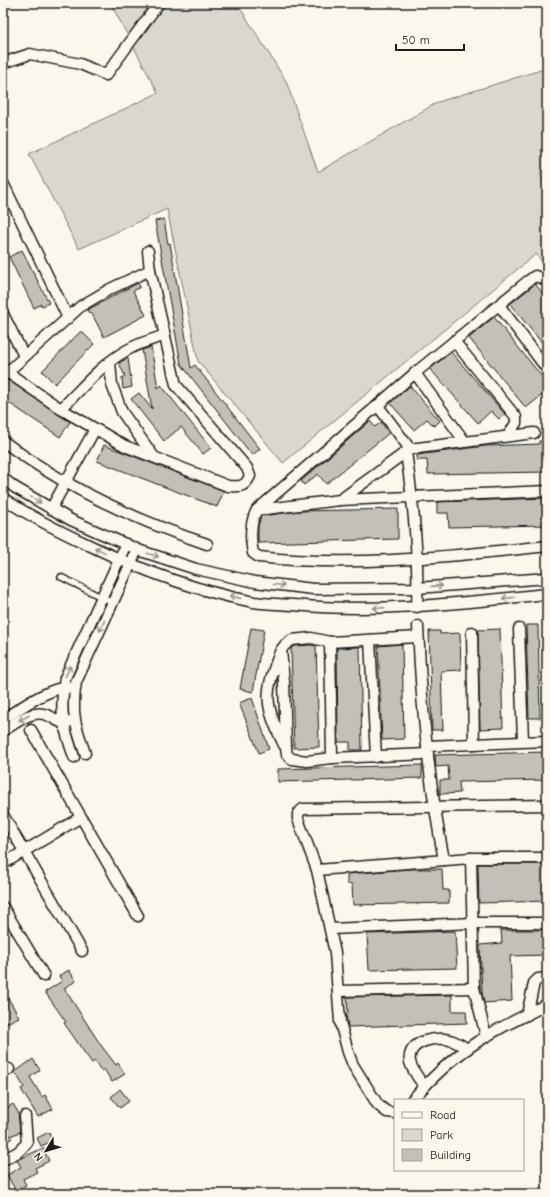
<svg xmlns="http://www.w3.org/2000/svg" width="550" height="1197" viewBox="0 0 550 1197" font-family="'Comic Neue',sans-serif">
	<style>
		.green { fill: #dad7ce; stroke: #7b7a75 }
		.building { fill: #c3c0b8; stroke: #1c1c1c }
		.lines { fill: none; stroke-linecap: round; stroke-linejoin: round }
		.service-casing { stroke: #1c1c1c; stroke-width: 8 }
		.minor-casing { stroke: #1c1c1c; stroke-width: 13 }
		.service { stroke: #fbf7ec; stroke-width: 5 }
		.minor { stroke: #fbf7ec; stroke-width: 10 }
		.oneway { stroke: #97948e }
	</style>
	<rect width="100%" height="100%" fill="#fbf7ec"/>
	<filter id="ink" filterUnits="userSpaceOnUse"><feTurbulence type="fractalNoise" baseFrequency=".025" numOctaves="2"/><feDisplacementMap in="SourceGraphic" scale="8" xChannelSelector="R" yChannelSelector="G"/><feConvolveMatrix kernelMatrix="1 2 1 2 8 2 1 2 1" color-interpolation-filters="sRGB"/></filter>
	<g filter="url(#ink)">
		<polygon class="green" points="120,3 237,3 286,81 318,172 438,102 547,68 547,168 540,173 547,188 547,268 536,254 283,463 198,361 167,209 79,249 29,154 158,93 111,4"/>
		<g class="building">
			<polygon points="164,219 168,244 170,243 191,368 195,365 260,449 252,455 181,364 155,221"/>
			<polygon points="22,250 49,303 42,306 41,304 34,308 9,257"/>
			<polygon points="138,283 140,287 133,291 146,315 104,337 91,312 89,313 87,310"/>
			<polygon points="535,284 547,298 547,349 510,304"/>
			<polygon points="494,317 547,383 547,391 526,408 469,338"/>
			<polygon points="81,331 94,344 55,384 42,371"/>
			<polygon points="151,347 158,388 161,385 211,448 203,454 181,427 164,441 131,399 139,393 152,409 142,350"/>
			<polygon points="451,352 505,414 499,419 491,411 478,423 430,369"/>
			<polygon points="128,358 132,387 123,389 122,378 125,376 119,363"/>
			<polygon points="8,380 70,422 60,437 3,399 3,382"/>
			<polygon points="410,386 440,421 434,426 427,419 414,430 390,403"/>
			<polygon points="370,421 375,427 381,422 389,433 326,484 318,474 304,485 301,481"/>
			<polygon points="539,441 547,441 547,472 428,474 427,460 417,460 417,455 485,446 539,444"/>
			<polygon points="104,445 224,491 217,507 97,461"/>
			<polygon points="547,498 547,525 449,527 448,513 437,513 437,502"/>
			<polygon points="398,509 398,539 258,543 258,526 261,516 299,511"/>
			<polygon points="526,625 538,625 540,718 529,718"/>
			<polygon points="251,628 264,630 253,692 240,689"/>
			<polygon points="500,629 503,728 480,729 478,630"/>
			<polygon points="429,631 440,631 440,634 460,633 461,670 441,671 443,730 432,730"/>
			<polygon points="402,644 404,739 382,740 378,646"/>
			<polygon points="311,645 316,646 319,747 294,748 291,648 294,646"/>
			<polygon points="360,647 362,750 350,750 350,742 338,742 337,648"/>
			<polygon points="252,698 269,749 259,753 239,703"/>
			<polygon points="547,752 547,780 459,782 460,793 440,794 440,780 449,780 448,766 436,767 435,755"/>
			<polygon points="422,765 422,778 278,782 278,769"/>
			<polygon points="478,864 547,864 547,901 479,903"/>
			<polygon points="410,869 442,869 443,890 449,890 449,903 353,905 352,884 347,884 347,874"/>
			<polygon points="501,930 547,930 547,955 510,956 512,1001 484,1003 482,992 480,945 502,943"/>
			<polygon points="455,931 457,968 369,970 367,934"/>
			<polygon points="69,970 76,981 64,988 100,1044 116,1065 118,1063 125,1074 112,1082 104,1069 101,1071 95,1061 92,1063 84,1052 64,1023 66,1022 45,992 62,981 59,976"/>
			<polygon points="3,989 19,1017 3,1025"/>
			<polygon points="452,995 452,1011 466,1011 467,1023 348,1027 346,1014 348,1014 347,997"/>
			<polygon points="33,1059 40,1070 30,1077 42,1097 45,1095 53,1109 38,1117 21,1089 24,1087 15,1072"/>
			<polygon points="120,1089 129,1101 120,1108 111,1097"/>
			<polygon points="13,1104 18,1112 20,1132 10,1136 12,1138 3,1144 3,1110"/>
			<polygon points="49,1132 53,1141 41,1146 37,1138"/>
			<polygon points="43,1148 49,1161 35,1168 37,1172 23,1179 26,1185 16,1191 7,1175 21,1167 17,1160"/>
		</g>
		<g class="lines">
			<g class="service-casing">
				<polyline id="service" points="61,577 113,603"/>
			</g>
			<g class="minor-casing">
				<g id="minor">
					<polyline points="3,63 30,54 80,64 106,75 159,3"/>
					<polyline points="3,183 68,318"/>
					<path d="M547,280L535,276L528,281L415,373L257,510C250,521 250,540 253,553L259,557C355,568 452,556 547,546"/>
					<polyline points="499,305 547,369"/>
					<polyline points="3,314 24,356"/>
					<polyline points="454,341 516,417 516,423 508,436"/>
					<polyline points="110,362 112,385 122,412 154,457"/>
					<path d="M7,372L61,409L125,446L228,486C240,487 245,487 250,476L247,468L176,385L150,270L148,251"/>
					<polyline points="415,373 465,442"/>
					<polyline points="3,376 81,306 110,289 150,270"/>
					<polyline points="378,406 410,449"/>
					<path d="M61,409C84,386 104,361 133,347C143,342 155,339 165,335"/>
					<path d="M3,441C64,487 135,520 207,544"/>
					<polyline points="3,478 14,487 71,520 141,551 196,569 255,582 313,589 417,588 547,578"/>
					<path d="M3,498C30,517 61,532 91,546C143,571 197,591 254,602C267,604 280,604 293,605C378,613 462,603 547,594"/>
					<polyline points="340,500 406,452"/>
					<polyline points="51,509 95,429"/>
					<polyline points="257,510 340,500 547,491"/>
					<path d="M417,607C419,555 413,503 406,452L410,449L534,433"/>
					<path d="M418,626C421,704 429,783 444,860"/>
					<polyline points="519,629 523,741"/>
					<polyline points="472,632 474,744"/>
					<polyline points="418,637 330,642 311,638 292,640 285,645 281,650 284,682 286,748 287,755 292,759 307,761 332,758 428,754"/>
					<polyline points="370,640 376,757"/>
					<polyline points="330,642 332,758"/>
					<path d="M280,652C264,695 264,703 284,745"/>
					<path d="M3,719C18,710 52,685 69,688"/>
					<polyline points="31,730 138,916"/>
					<path d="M3,731C16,723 31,709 47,715C55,718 59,724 68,722"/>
					<polyline points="427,746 547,741"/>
					<path d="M85,753C75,724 71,714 76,682L137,550"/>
					<path d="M74,757C63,725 59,713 65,678L126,544"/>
					<polyline points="3,815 82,951"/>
					<polyline points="471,858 474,988 486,1036"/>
					<polyline points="3,864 81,817"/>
					<polyline points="317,870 298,819 298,813 303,809 547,805"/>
					<polyline points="3,907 44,976"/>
					<polyline points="330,929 474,923 547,923"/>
					<polyline points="338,991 474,988"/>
					<polyline points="527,1015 534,983 538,979 547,978"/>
					<polyline points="3,1073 9,1069"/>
					<path d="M424,1086C419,1079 412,1070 410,1062C406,1040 439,1035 453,1041C458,1043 463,1046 467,1049"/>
					<path d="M412,1100C433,1076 459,1052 487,1036C506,1024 527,1015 547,1004"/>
					<polyline points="395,1113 387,1112 378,1105 353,1065 348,1052 340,1022 335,953 317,870 471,858 547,858"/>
					<polyline points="3,1160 18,1152 27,1143 25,1116"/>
				</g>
			</g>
			<use href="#service" class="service"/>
			<use href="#minor" class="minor"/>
		</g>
		<defs><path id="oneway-shaft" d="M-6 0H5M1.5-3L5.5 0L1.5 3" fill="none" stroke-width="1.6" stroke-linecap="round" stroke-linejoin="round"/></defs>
		<g class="oneway">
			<use href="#oneway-shaft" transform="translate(36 500) rotate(30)"/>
			<use href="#oneway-shaft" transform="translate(100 550) rotate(-154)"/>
			<use href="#oneway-shaft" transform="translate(153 555) rotate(18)"/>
			<use href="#oneway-shaft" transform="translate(279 585) rotate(7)"/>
			<use href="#oneway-shaft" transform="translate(437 586) rotate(-4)"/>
			<use href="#oneway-shaft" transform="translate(235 597) rotate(-167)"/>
			<use href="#oneway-shaft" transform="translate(508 598) rotate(174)"/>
			<use href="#oneway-shaft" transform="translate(379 608) rotate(178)"/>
			<use href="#oneway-shaft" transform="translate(102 626) rotate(115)"/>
			<use href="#oneway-shaft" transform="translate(68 671) rotate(-65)"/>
			<use href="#oneway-shaft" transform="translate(24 718) rotate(153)"/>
		</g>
	</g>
	<rect width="550" height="1197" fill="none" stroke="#fbf7ec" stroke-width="16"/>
	<rect x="8" y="8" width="534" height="1181" fill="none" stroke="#1c1c1c" stroke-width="1.5" filter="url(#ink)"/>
	<rect x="394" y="1099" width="130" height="72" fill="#fbf7ec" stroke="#a29f99"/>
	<rect x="402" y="1112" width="20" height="6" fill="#fbf7ec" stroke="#a29f99"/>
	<text x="430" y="1119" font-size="12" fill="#1c1c1c">Road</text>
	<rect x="402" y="1129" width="20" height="12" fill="#dad7ce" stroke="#a29f99"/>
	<text x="430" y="1139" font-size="12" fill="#1c1c1c">Park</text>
	<rect x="402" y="1149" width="20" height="12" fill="#c3c0b8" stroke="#a29f99"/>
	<text x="430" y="1159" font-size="12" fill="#1c1c1c">Building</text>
	<g transform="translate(46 1151) rotate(232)" stroke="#fbf7ec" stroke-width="3" paint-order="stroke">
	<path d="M0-3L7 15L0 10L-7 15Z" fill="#1c1c1c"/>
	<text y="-6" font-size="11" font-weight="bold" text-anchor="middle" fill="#1c1c1c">N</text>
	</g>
	<path d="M396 44v6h68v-6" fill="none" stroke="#1c1c1c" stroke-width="2"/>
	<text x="402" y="44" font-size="12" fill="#1c1c1c" stroke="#fbf7ec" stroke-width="3" paint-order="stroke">50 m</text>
</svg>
